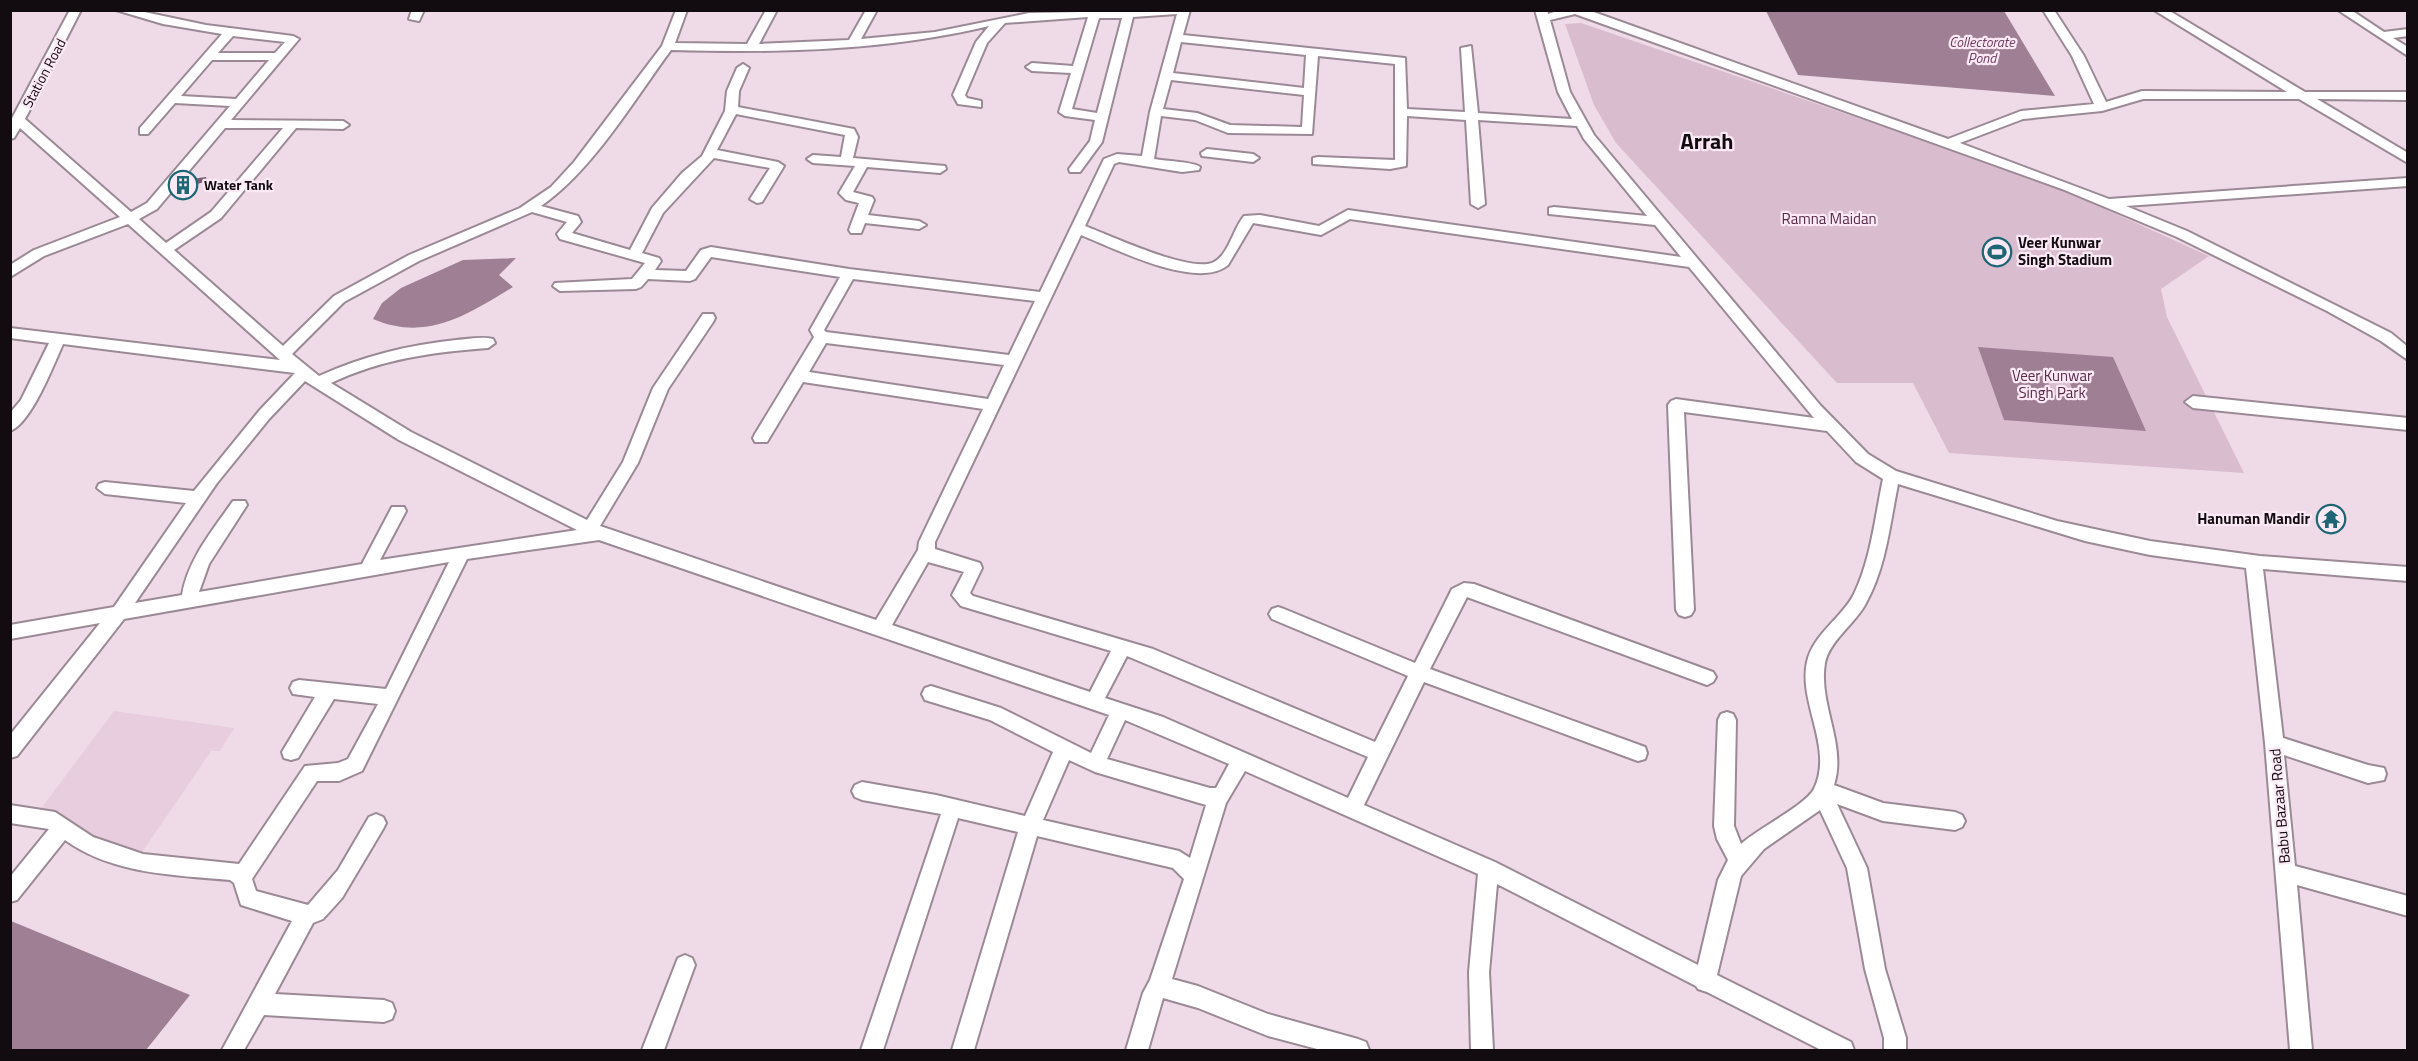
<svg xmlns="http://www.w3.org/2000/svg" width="2418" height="1061" viewBox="0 0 2418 1061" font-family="'Titillium Web',sans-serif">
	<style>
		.built { fill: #e7cdde }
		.green { fill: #dabccf }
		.water { fill: #9e7f93; fill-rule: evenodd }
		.building { fill: #7b5d71 }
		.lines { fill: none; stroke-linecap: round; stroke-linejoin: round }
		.minor-casing { stroke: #9b8a95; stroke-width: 4 }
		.minor { fill: #fff; fill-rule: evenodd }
		.labels { text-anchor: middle; stroke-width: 4.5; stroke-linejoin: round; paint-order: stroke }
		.far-water-label { font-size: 14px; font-style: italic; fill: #6f4161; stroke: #fbe9f5 }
		.far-street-label { font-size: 14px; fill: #120c10; stroke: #fbe9f5 }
		.far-poi-label { font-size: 14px; font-weight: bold; fill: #120c10; stroke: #fbe9f5; text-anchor: start }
		.park-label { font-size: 15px; fill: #582c4b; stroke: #fbe9f5 }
		.poi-label { font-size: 15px; font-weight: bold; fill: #120c10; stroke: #fbe9f5; text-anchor: start }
		.street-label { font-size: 15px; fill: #120c10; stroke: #fbe9f5 }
		.far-town-label { font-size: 22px; font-weight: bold; fill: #120c10; stroke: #fbe9f5 }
	</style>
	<rect width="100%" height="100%" fill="#eedbe7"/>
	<polygon class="built" points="114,711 234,728 220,751 211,751 136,861 67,841 75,828 37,814"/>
	<polygon class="green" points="1581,23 1993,164 2083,199 2209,256 2161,289 2167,317 2244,473 1949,453 1913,383 1837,383 1616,143 1594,105 1565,24"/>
	<g class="water">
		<polygon points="1766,11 2004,11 2055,96 1798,75"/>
		<path d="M516,258L499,275L513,287C467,315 427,342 373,319L382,303L401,288L463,260Z"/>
		<path d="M1978,347L2113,357L2146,431L2004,420ZM2047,381L2070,383L2075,397L2053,395Z"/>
		<polygon points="10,921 11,921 190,995 146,1050 11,1050"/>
	</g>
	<polygon class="building" points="206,177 207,181 175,191 184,180"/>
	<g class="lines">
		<g class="minor-casing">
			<g id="minor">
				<path d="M70,10H81L25,119L131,212L147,203L230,106L175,103L148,134H140V128L222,34L163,24L116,10H135L206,25L293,36L299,39L231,120L343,121L349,125L343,129L296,128L221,218L174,250L283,346L334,296L409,255L520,208L551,187L574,162L662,46L676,10H687L675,43L747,44L766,10H777L759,44L849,40L866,10H877L861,39L935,32L1029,13L1190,10L1183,35L1405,58L1407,109L1465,112L1461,48L1471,46L1478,113L1572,119L1558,92L1535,10H1547L1548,14L1560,10H1588L1948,139L2021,111L2094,104L2072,56L2043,10H2054L2084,56L2106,102L2142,91L2287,92L2154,10H2168L2305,92H2408V100L2317,99L2408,153V163L2299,99H2143L2102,111L2023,119L1960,143L2109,199L2408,178V186L2126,206L2187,231L2391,333L2408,347V360L2381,341L2327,311L2177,237L2062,189L1575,14L1550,20L1570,92L1594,135L1820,405L1868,454L1896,471L2057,521L2150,541L2260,556L2408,567V581L2263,569L2283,738L2368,765L2384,768L2386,774L2384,780L2368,783L2284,755L2295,866L2408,896V916L2297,885L2312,1050H2290L2265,743L2246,568L2150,555L2085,541L1898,484C1890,524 1886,567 1866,603C1856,623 1829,641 1825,663C1818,705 1847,744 1834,785L1883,803L1955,812L1962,815L1965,821L1962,827L1955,830L1883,821L1837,804L1867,868L1885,969L1906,1038V1050H1884V1038L1865,969L1847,868L1820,810L1764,849L1741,876L1717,975L1851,1042L1854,1050H1821L1707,992L1698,989L1696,986L1497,884L1489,972L1493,1050H1471L1469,972L1478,874L1245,771L1226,803L1172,979L1198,986L1268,1014L1358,1039L1366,1042L1369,1050H1321L1268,1036L1198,1008L1163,998L1148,1050H1126L1143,993L1150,980L1184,879L1173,868L1037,836L974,1050H952L1018,832L958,818L883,1050H861L941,814L862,800L855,797L852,791L855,785L862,782L936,795L1025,816L1053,752L990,720L925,700L922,694L925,688L931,686L1001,708L1091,753L1109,715L599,540L467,559L362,771L339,781H317L252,879L256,891L308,905L338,870L369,817L376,814L383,817L386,823L383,829L342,898L323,919L313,923L275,994L384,1000L392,1003L395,1011L392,1019L384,1022L264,1015L244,1050H222L292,921L241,905L234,883L230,880C173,875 112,874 65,840L17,900L10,902V877L49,829L10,823V805L55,812L93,837L143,854L239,864L305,766L338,763L348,759L378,704L334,699L298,758L291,760L284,758L282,752L315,697L293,694L290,688L293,682L299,680L386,689L449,562L124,619L17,756L10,758V735L100,623L10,639V625L114,607L186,503L105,494L97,488L99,484L105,482L194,491L259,411L295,373L63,344C54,364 31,424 10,431V413L21,400L49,343L10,338V328L280,360L128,224L44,256L10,277V265L34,250L120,217L20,128L14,138L10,139V122ZM1177,14L1150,112L1142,156L1117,154L1104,159L1040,292L849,269L711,247L701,250L686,271L655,270L661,261L659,258L642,253L663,213L714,158L770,168L750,199L757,203L762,202L784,166L778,162L717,150L736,114L845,135L841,157L813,155L807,159L813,163L855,166L839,193L846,200L859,203L849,230L851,233H861L865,223L919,229L926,225L919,221L868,215L874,200L872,197L853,192L867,167L940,173L946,169L945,166L853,158L858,137L854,129L738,107L739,91L749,68L743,64L737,68L727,91L725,111L702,156L682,173L652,208L630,250L572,233L581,222L578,216L541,206C592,171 634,100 671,50C777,53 885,51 989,26L976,42L953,95L958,104L981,107V101L967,98L965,95L987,43L1005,23L1088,17L1073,66L1032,63L1026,67L1032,71L1071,73L1059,112L1065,116L1095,120L1090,141L1069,169L1070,172H1080L1102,142L1133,17ZM1099,18H1122L1097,113L1072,109ZM233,36L285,42L275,53H218ZM1181,42L1306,55L1304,88L1173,73ZM1318,56L1395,64V160L1318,157L1313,158V164L1390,169L1406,166L1407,116L1466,120L1471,204L1478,208L1485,204L1478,120L1577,126L1584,139L1647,216L1554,207L1549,208V214L1655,225L1681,257L1348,210L1319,226L1260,215L1244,216C1233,229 1229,254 1214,262C1192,274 1109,235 1085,226L1114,164L1119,162L1182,172L1199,170L1200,167C1195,162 1165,161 1154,159L1161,116L1195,120L1228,133L1312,134ZM212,60H269L236,99L181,96ZM1171,80L1304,95L1302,127L1230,125L1197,113L1163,109ZM225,128H283L211,212L166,243L139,219L157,209ZM532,212L567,222L557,234L560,239L645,263L632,279L555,283L553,286L560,291L636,289L641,287L648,279L690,281L695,279L711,257L840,277L810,330L814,337L755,434L753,438L755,442H767L803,382L983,409L919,542L918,550L876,620L600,526L638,463L668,389L713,322L715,318L713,314H703L653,388L623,462L587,520L411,432L331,383C381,359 433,352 488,348L495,343L493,339C482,336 468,339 456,340C408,345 363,356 319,376L292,354L344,302L419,261ZM1350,219L1689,267L1814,418L1676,399L1671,401L1668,405L1676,610L1679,615L1685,617L1691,615L1694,610L1684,412L1827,431L1856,462L1883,479C1875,517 1871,559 1854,594C1842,618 1813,634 1807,662C1798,703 1834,748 1814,789C1806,805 1757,829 1741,844L1734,826L1736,720L1733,714L1727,712L1721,714L1718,720L1714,826L1717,839L1728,860L1718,880L1698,965L1495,862L1364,805L1424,682L1638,761L1645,759L1647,753L1645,747L1430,669L1467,597L1707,685L1713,682L1716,677L1713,672L1474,584L1464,583L1452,589L1415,663L1284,609L1278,607L1272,609L1269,614L1272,619L1408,676L1375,742L1153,649L973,596L970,593L982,568L980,563L935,549V542L1081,235C1114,248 1197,291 1228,265L1253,223L1321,235ZM853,279L1035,301L1009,355L826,332L824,330ZM826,343L1004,365L988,399L809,372ZM305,381L399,440L577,530L380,560L406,511L404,507H392L362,564L199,592L209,564L247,505L245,501H233C213,530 188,559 182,595L135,603L217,483L269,419ZM928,562L964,572L952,595L961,606L1111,651L1090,692L892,625ZM1127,656L1368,757L1348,798L1163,717L1105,698ZM1125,720L1229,764L1216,788H1210L1107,759ZM1069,760L1095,772L1206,805L1190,858L1179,851L1043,820Z"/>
				<polygon points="412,10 424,10 419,21 409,19"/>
				<polygon points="2338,10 2351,10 2384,32 2408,29 2408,36 2393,38 2408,47 2408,56"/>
				<polygon points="1207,149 1253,154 1259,158 1253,162 1202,156 1201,153"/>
				<polygon points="2193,396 2408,418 2408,430 2193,408 2185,402"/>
				<polygon points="685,955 692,958 695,965 664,1050 642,1050 678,958"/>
			</g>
		</g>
		<use href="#minor" class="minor"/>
	</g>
	<defs>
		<g id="building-ring" transform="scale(1.5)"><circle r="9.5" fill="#fbe9f5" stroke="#1e6674" stroke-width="1.5"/><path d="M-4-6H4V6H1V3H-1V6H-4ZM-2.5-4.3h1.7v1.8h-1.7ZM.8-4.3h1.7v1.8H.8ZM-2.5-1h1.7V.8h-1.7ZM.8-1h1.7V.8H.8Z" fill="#1e6674"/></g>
		<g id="stadium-ring" transform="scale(1.5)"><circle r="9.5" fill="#fbe9f5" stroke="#1e6674" stroke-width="1.5"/><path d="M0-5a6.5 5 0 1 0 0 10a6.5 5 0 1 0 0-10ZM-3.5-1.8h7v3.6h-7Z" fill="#1e6674"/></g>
		<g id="temple-ring" transform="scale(1.5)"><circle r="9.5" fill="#fbe9f5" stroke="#1e6674" stroke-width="1.5"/><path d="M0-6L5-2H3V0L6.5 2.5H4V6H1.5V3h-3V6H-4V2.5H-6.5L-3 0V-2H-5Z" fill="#1e6674"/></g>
	</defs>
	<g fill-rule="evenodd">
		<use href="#building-ring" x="183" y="185"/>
		<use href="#stadium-ring" x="1997" y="252"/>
		<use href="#temple-ring" x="2331" y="519"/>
	</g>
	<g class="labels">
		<g class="far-water-label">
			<text x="1982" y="47">Collectorate<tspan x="1982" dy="16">Pond</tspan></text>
		</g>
		<g class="far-street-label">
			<text transform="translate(44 73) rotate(-62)" y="5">Station Road</text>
		</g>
		<g class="far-poi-label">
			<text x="204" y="190">Water Tank</text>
		</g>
		<g class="park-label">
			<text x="1829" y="224">Ramna Maidan</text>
			<text x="2052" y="381">Veer Kunwar<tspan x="2052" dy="17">Singh Park</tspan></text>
		</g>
		<g class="poi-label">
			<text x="2018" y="248">Veer Kunwar<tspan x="2018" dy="17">Singh Stadium</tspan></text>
			<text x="2310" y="524" text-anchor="end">Hanuman Mandir</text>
		</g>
		<g class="street-label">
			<text transform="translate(2280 806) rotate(-95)" y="5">Babu Bazaar Road</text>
		</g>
		<g class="far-town-label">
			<text x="1707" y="149">Arrah</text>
		</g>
	</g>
	<rect width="2418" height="1061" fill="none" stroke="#120c10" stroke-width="24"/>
</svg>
